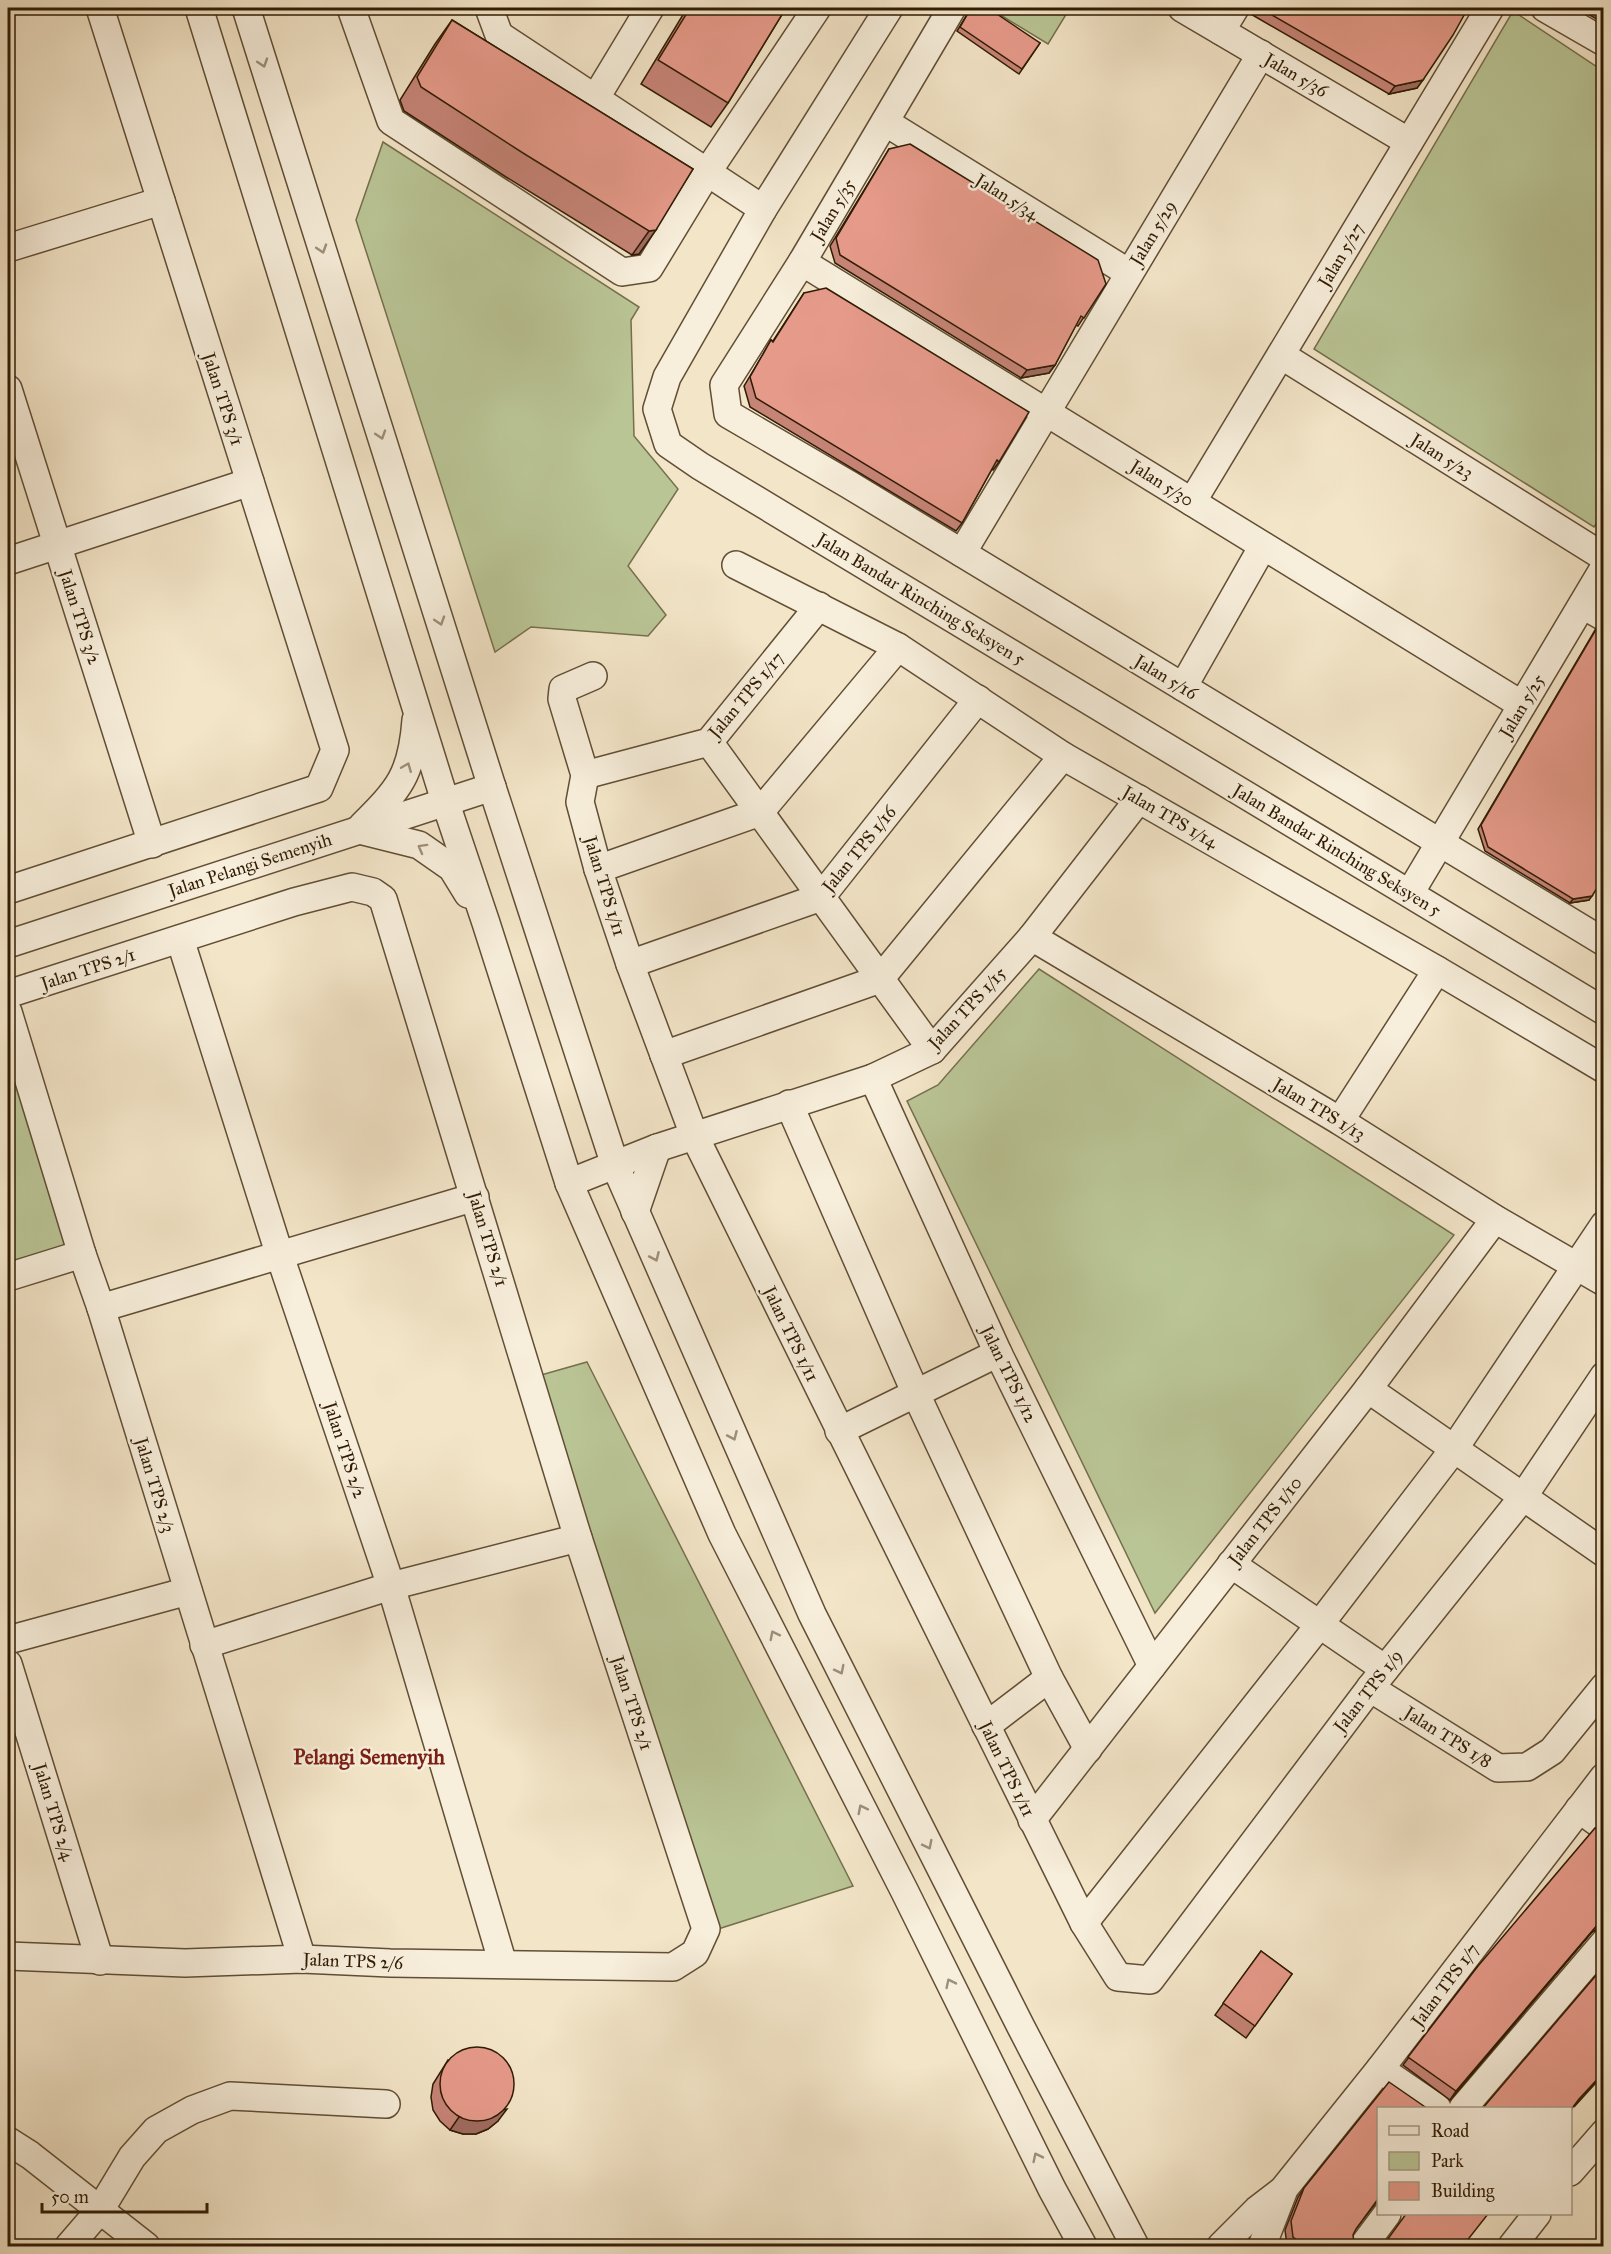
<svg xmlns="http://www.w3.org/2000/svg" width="1611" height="2254" viewBox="0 0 1611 2254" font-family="'IM FELL Great Primer',serif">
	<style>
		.green { fill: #bac596; stroke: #75704d; stroke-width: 1.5 }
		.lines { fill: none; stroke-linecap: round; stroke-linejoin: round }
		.minor-casing { stroke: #614e35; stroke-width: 30 }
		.minor { stroke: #f7eedb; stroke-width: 27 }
		.wall { fill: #c68477; stroke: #301c04; stroke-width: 1.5 }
		.shaded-wall { fill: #a16c61; stroke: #301c04; stroke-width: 1.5 }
		.building { fill: #e69a8a; stroke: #301c04; stroke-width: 1.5 }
		.oneway { stroke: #9d907a }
		.labels { text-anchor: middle; stroke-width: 5; stroke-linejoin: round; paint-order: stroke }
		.street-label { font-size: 18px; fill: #301c04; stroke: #f7eedb }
		.quarter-label { font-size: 21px; font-weight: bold; fill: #7a1f14; stroke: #f7eedb }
	</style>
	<rect width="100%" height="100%" fill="#f3e5c8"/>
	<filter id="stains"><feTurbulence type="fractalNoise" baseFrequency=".00333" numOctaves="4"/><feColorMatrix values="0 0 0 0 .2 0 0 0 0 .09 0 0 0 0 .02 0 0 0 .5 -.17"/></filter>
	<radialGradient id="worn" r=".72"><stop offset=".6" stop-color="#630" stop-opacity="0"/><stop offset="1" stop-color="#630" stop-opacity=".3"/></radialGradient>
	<g class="green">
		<polygon points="989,8 1070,8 1048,44"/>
		<polygon points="1513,11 1603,71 1604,512 1594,527 1314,349"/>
		<polygon points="383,142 639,307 631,320 634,436 678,489 628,566 666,615 648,636 531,627 495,652 356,220"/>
		<polygon points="1039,969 1454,1235 1155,1613 907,1101 938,1085"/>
		<polygon points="8,1052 73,1248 8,1267"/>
		<polygon points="587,1362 853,1886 715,1930 541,1375"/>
	</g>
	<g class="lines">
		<g class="minor-casing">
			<g id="minor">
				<polyline points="199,8 445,801 486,923 569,1183 722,1534 904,1890 1052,2189 1083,2246"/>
				<polyline points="246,8 492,787 615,1165 812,1614 1021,2027 1135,2246"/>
				<polyline points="351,8 391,121 622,272 649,268 708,171 817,8"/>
				<polyline points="489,8 499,35 763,209"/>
				<polyline points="889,8 763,209 667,377 657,409 668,444 700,466 1604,1011"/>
				<polyline points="952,8 802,262 724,385 728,414 848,484 1604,942"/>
				<polyline points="1182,8 1409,142"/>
				<polyline points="1545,8 1604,42"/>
				<polyline points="1221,31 1235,8"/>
				<polyline points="595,99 650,8"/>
				<polyline points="885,122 1129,273"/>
				<polyline points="8,248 161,201"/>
				<polyline points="802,262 1522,705"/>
				<polyline points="1281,355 1604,557"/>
				<polyline points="8,389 152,844"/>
				<polyline points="1192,502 1490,8"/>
				<polyline points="962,553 1261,54"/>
				<polyline points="8,561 250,482"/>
				<polyline points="736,565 898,647 1063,756 1437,970 1604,1069"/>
				<polyline points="1583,605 1604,617"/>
				<polyline points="593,676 563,689 562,699 585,775 580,802 598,869 630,964 694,1135 1084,1923 1118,1977 1150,1980 1370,1688 1523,1497 1604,1376"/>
				<polyline points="1183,687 1263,546"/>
				<polyline points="709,742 932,1050"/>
				<polyline points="585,775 709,742 819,606"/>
				<path d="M362,826C399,789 412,775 416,720"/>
				<polyline points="359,830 419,845 452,868 468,894"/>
				<polyline points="598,869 760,812 898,647"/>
				<polyline points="8,890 319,788 335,750 100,8"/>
				<polyline points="1410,893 1604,568"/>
				<polyline points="1032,937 1340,1121 1495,1219 1604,1282"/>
				<polyline points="180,939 280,1256 391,1586 503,1964"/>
				<polyline points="8,944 492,787"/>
				<polyline points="630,964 821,897 978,699"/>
				<polyline points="8,994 294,902 352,887 373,892 383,899 578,1538 706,1929 695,1953 673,1967 390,1963 302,1959 185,1963 8,1956"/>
				<polyline points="8,1012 82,1254 101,1308 302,1959"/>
				<polyline points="664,1055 880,979 1063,756"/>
				<polyline points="873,1078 998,1353 1152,1666"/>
				<polyline points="789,1104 916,1394 1049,1678 986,1726"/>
				<polyline points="1340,1121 1437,970"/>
				<polyline points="569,1183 657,1148 873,1078 932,1050 1032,937 1139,799"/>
				<polyline points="635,1212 657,1148"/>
				<polyline points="8,1277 82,1254"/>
				<polyline points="101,1308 475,1197"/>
				<polyline points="1368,1389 1604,1553"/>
				<polyline points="839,1431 998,1353"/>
				<polyline points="1231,1564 1385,1669"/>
				<polyline points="8,1640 188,1591"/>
				<polyline points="204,1645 391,1586 578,1538"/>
				<polyline points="8,1664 100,1961"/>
				<polyline points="1049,1678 1088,1749"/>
				<polyline points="1370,1688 1498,1768 1527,1767 1552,1751 1604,1687"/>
				<polyline points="1579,1809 1604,1827"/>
				<polyline points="1032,1820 1368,1389 1495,1219"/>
				<polyline points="1084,1923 1320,1624 1454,1449 1604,1225"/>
				<polyline points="1380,2069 1437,2108"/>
				<polyline points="1463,2108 1604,1943"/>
				<polyline points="8,2141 30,2155 146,2246"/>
				<polyline points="1570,2172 1604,2133"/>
				<polyline points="69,2246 100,2210 132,2157 156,2130 192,2110 230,2096 386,2104"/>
				<polyline points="1221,2246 1257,2210 1283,2190 1380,2069 1604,1777"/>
				<polyline points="1262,2246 1283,2192"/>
				<polyline points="1363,2246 1387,2214"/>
				<polyline points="1512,2246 1537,2214"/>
			</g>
		</g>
		<use href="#minor" class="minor"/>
	</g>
	<g class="wall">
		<polygon points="371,8 389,8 373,13"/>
		<polygon points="687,8 786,8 728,103 711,127 641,84"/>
		<polygon points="971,8 1040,43 1019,74 957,31"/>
		<polygon points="1249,8 1468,8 1417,88 1389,94 1249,13"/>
		<polygon points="1577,8 1604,8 1604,23"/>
		<polygon points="452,20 693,169 639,254 632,255 506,177 404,111 400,100 435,44"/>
		<polygon points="889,149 1106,284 1078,326 1076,325 1055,365 1049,373 1021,378 835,263 830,246"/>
		<polygon points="804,293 999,462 993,470 992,469 962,523 956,531 750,407 744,386 766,349 771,340 773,341"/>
		<polygon points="1595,630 1589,900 1570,903 1485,851 1478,829"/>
		<polygon points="1599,1928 1592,1932 1450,2100 1403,2065 1478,1966"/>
		<polygon points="1261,1951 1292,1974 1246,2038 1215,2015"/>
		<polygon points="448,2060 498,2121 488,2129 476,2134 463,2134 450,2130 440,2121 433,2110 431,2097 433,2084"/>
		<polygon points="1378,2109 1378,2201 1375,2204 1355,2230 1353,2235 1354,2243 1356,2247 1288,2247 1287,2245 1285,2230 1298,2197 1304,2188"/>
	</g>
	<g class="shaded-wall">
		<polygon points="377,8 389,8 373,13"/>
		<polygon points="1423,80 1417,88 1389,94 1395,86"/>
		<polygon points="656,230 639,254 632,255 649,231"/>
		<polygon points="1055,365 1049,373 1021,378 1027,370"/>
		<polygon points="1592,896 1589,900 1570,903 1573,899"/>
		<polygon points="1604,1921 1604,1928 1599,1928 1592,1932 1450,2100 1456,2091 1598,1924"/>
		<polygon points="1604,2072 1604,2074 1574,2107 1579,2099"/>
		<polygon points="507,2109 498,2121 488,2129 476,2134 463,2134 450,2130 459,2117"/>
	</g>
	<g class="building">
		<polygon points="690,8 786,8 728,103 658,60"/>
		<polygon points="971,8 988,8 1040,43 1022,69 960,27"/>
		<polygon points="1260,8 1468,8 1453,35 1423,80 1395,86"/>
		<polygon points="1597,8 1604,8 1604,12"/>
		<polygon points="452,20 693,169 656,230 649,231 523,153 421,87 417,77"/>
		<polygon points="910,144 1098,260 1106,284 1084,318 1081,316 1055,365 1027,370 840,255 836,238 889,149"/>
		<polygon points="826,288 1029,412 999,462 997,460 962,523 756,398 750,377 771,340 773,342 804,293"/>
		<polygon points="1598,626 1604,627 1604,877 1592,896 1573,899 1488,847 1481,825"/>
		<polygon points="1595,1828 1604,1832 1604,1921 1598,1924 1456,2091 1408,2057 1478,1966"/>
		<polygon points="1261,1951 1292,1974 1255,2026 1223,2003"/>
		<polygon points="1604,1966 1604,2072 1579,2099 1570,2111 1570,2109 1482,2109"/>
		<circle cx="477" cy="2084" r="37"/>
		<polygon points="1389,2082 1428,2109 1378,2109 1378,2199 1356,2229 1353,2235 1354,2243 1356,2247 1306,2247 1293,2237 1291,2221 1304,2188"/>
		<polygon points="1406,2214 1488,2214 1462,2247 1382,2247"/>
	</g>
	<defs><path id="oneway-chevron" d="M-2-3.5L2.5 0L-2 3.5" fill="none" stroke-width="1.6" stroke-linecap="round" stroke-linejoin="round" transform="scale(1.5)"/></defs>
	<g class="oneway">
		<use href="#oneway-chevron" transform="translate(263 63) rotate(72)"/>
		<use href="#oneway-chevron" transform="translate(322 249) rotate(72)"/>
		<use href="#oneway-chevron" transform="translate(381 435) rotate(72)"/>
		<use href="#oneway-chevron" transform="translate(440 621) rotate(72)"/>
		<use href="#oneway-chevron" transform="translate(407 767) rotate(-68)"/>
		<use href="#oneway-chevron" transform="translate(422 848) rotate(-151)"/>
		<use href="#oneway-chevron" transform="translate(655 1257) rotate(66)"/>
		<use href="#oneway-chevron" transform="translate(733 1436) rotate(66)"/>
		<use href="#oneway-chevron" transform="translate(774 1635) rotate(-117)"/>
		<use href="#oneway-chevron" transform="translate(840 1670) rotate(63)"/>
		<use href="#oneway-chevron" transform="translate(862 1809) rotate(-117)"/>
		<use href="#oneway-chevron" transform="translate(928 1845) rotate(63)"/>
		<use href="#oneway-chevron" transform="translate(950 1983) rotate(-116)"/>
		<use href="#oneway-chevron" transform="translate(1037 2157) rotate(-116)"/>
	</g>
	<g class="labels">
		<g class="street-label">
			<text transform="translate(1296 75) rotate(30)" y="6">Jalan 5/36</text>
			<text transform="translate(1007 197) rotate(32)" y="6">Jalan 5/34</text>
			<text transform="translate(833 210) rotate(-59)" y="6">Jalan 5/35</text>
			<text transform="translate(1153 233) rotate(-59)" y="6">Jalan 5/29</text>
			<text transform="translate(1341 255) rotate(-59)" y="6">Jalan 5/27</text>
			<text transform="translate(223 399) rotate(72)" y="6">Jalan TPS 3/1</text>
			<text transform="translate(1442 456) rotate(32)" y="6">Jalan 5/23</text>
			<text transform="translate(1162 483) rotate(32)" y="6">Jalan 5/30</text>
			<text transform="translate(921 599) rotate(31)" y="6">Jalan Bandar Rinching Seksyen 5</text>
			<text transform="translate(80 617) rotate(72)" y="6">Jalan TPS 3/2</text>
			<text transform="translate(1166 677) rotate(31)" y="6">Jalan 5/16</text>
			<text transform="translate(746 695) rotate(-50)" y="6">Jalan TPS 1/17</text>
			<text transform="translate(1522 706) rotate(-59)" y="6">Jalan 5/25</text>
			<text transform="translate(1170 817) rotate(30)" y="6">Jalan TPS 1/14</text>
			<text transform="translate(859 849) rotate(-51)" y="6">Jalan TPS 1/16</text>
			<text transform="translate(1337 850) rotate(31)" y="6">Jalan Bandar Rinching Seksyen 5</text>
			<text transform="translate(250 865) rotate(-18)" y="6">Jalan Pelangi Semenyih</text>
			<text transform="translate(605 886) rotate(73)" y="6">Jalan TPS 1/11</text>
			<text transform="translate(88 969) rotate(-18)" y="6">Jalan TPS 2/1</text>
			<text transform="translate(967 1008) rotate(-47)" y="6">Jalan TPS 1/15</text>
			<text transform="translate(1319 1109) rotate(31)" y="6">Jalan TPS 1/13</text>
			<text transform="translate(488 1239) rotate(73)" y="6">Jalan TPS 2/1</text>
			<text transform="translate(791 1334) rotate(64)" y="6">Jalan TPS 1/11</text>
			<text transform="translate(1009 1374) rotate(64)" y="6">Jalan TPS 1/12</text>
			<text transform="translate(345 1450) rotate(72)" y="6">Jalan TPS 2/2</text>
			<text transform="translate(155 1485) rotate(73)" y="6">Jalan TPS 2/3</text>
			<text transform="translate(1265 1521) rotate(-52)" y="6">Jalan TPS 1/10</text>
			<text transform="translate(1368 1691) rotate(-52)" y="6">Jalan TPS 1/9</text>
			<text transform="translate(632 1703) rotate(72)" y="6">Jalan TPS 2/1</text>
			<text transform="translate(1448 1737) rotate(32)" y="6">Jalan TPS 1/8</text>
			<text transform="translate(1007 1769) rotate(64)" y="6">Jalan TPS 1/11</text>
			<text transform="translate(54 1812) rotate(73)" y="6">Jalan TPS 2/4</text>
			<text transform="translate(353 1961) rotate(2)" y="6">Jalan TPS 2/6</text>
			<text transform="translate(1445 1985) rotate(-53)" y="6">Jalan TPS 1/7</text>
		</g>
		<g class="quarter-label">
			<text x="369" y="1764">Pelangi Semenyih</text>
		</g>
	</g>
	<rect width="1611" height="2254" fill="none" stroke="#f3e5c8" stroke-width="30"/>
	<rect x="9" y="9" width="1593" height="2236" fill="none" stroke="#301c04" stroke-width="3"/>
	<rect x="15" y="15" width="1581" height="2224" fill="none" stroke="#301c04" stroke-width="1.5"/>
	<rect x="1377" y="2107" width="195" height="108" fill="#f7eedb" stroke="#a79a85" stroke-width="1.5"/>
	<rect x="1389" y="2126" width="30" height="9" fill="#f7eedb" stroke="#a79a85" stroke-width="1.5"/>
	<text x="1431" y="2137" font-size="18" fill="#301c04">Road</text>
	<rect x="1389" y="2152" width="30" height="18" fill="#bac596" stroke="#a79a85" stroke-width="1.5"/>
	<text x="1431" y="2167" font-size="18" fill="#301c04">Park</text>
	<rect x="1389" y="2182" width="30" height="18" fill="#e69a8a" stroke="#a79a85" stroke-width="1.5"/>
	<text x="1431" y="2197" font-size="18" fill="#301c04">Building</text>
	<path d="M42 2203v9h165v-9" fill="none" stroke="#301c04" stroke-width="3"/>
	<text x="51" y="2203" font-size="18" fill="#301c04" stroke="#f7eedb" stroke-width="4.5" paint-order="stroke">50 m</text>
	<rect width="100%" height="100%" filter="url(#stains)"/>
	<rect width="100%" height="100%" fill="url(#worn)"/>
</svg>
